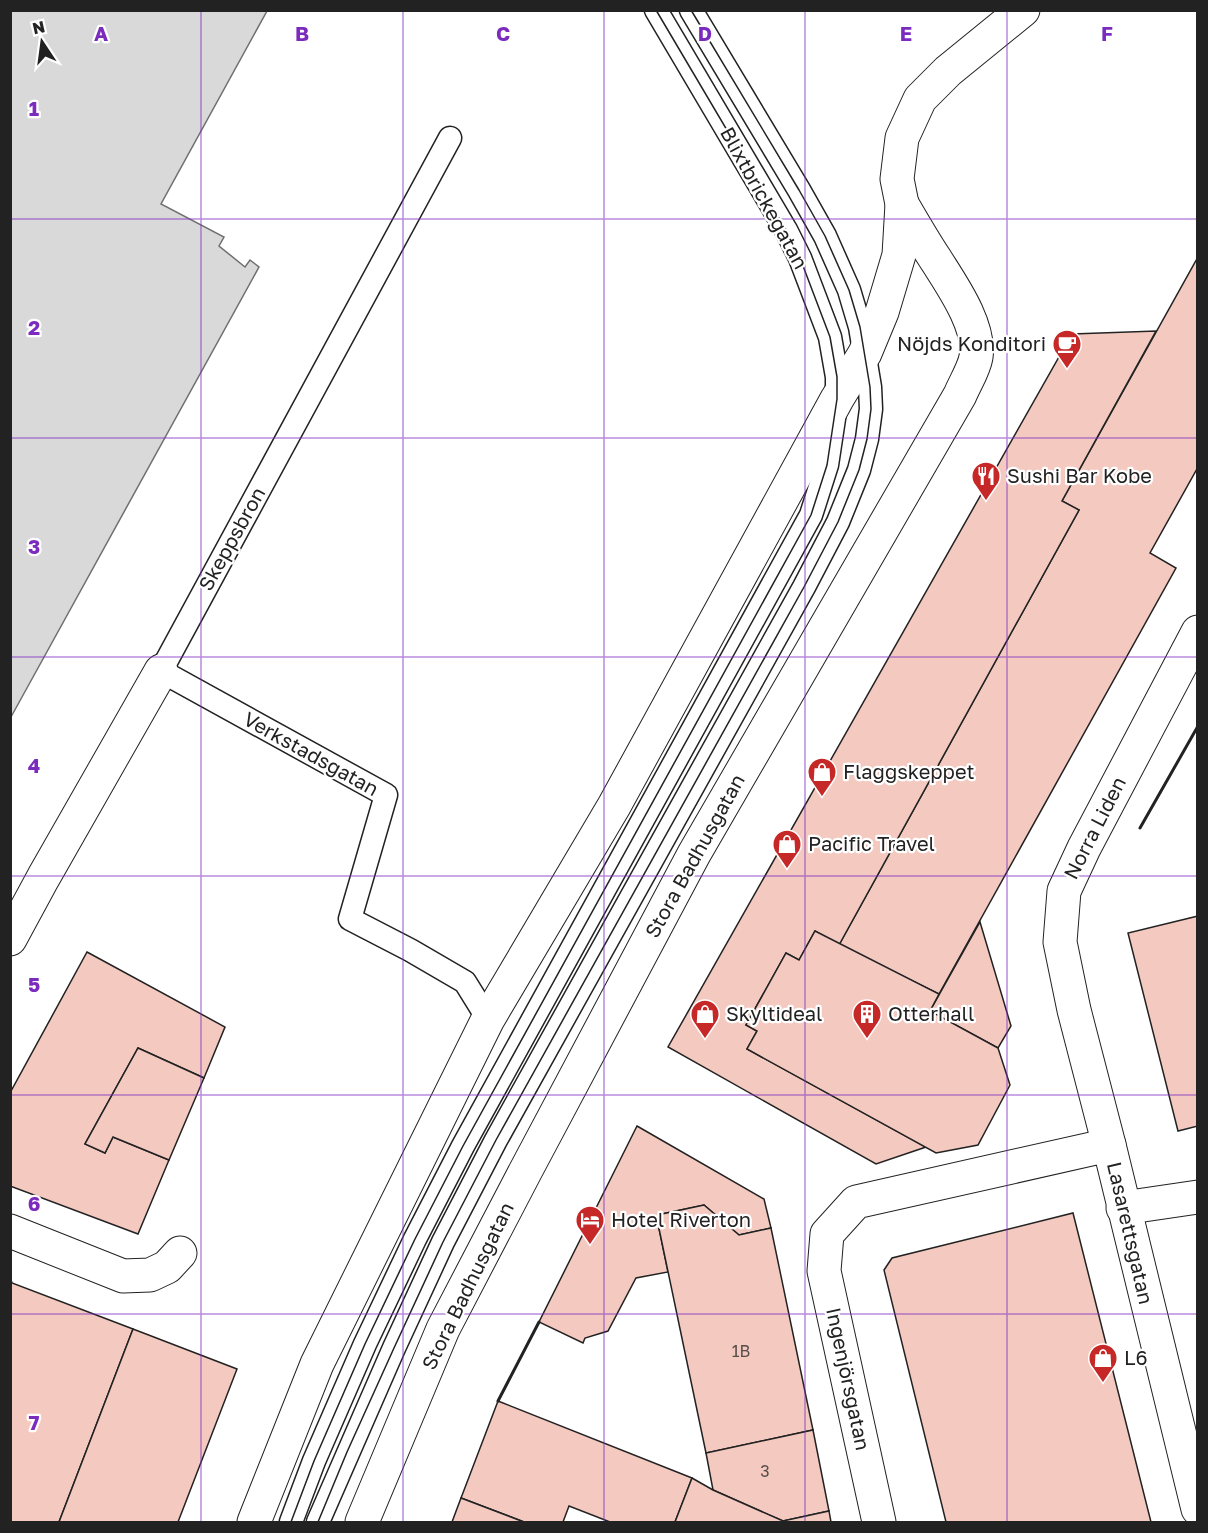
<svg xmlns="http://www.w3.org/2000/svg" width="1208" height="1533" viewBox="0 0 1208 1533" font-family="'Golos Text',sans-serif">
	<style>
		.water { fill: #d9d9d9; stroke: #6f6f6f; stroke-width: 1.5 }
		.building { fill: #f3c9c0; stroke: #222; stroke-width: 1.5 }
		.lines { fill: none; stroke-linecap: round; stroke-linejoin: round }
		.service-casing { stroke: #222; stroke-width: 25 }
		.minor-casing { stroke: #222; stroke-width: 35 }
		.tertiary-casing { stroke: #222; stroke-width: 35 }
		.service { stroke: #fff; stroke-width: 22 }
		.minor { stroke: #fff; stroke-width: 33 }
		.tertiary { stroke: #fff; stroke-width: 33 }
		.tram { stroke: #222; stroke-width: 1.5 }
		.wall { stroke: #222; stroke-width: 3 }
		.grid { fill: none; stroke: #7b2cbf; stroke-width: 1.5; stroke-opacity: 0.55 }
		.labels { text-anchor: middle; stroke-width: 4.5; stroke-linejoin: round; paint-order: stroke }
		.number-label { font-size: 16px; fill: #564c4a }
		.street-label { font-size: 20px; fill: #222; stroke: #fff }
		.poi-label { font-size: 20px; fill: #222; stroke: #fff; text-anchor: start }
		.grid-label { font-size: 20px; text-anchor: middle; font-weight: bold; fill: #7b2cbf; stroke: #fff; stroke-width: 4.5; stroke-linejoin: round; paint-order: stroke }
	</style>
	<rect width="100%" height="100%" fill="#fff"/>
	<polygon class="water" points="11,10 267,11 161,204 224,237 219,246 245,267 250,260 259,267 11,717"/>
	<g class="building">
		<polygon points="1198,257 1198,467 1150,553 1176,568 939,994 839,945 1079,510 1062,501"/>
		<polygon points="1156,331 1062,501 1079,510 839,945 815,931 799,960 786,953 746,1025 757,1031 747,1049 926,1147 876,1164 668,1047 1072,334"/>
		<polygon points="1198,916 1198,1126 1178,1131 1128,933"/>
		<polygon points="980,922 1011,1026 998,1048 930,1011"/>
		<polygon points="815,931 939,994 930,1011 998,1048 1010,1085 978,1145 936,1153 747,1049 757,1031 746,1025 786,953 799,960"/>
		<polygon points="87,952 225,1027 204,1078 138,1048 85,1144 105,1153 113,1137 169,1160 138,1234 10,1186 10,1093"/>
		<polygon points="138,1048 204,1078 169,1160 113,1137 105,1153 85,1144"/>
		<polygon points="637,1126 764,1199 771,1228 739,1235 704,1205 662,1214 657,1219 668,1272 636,1278 608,1331 585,1338 583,1343 539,1322"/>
		<polygon points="704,1205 739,1235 771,1228 813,1430 706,1453 657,1219 662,1214"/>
		<polygon points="1073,1213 1151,1522 946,1522 884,1270 892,1258"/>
		<polygon points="10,1277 12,1283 133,1329 59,1522 10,1522"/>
		<polygon points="133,1329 237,1369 178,1522 59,1522"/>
		<polygon points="498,1401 692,1478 675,1522 610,1522 569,1506 563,1522 524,1522 461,1498"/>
		<polygon points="813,1430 829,1511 783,1521 713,1490 706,1453"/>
		<polygon points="692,1478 713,1490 783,1521 829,1511 831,1522 675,1522"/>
		<polygon points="461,1498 524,1522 452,1522"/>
	</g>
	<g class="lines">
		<g class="service-casing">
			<g id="service">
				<polyline points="450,138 161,671 386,795 350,919 410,950 465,982 488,1019"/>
				<polyline points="291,1522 314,1461 365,1344 415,1239 463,1146 811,515 827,465 837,399 837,377 830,337 800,258 786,230 656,10"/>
				<polyline points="318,1522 394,1348 443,1242 496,1140 804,587 838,522 859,470 867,439 871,409 870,387 860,327 849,290 825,236 799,190 691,10"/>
			</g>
		</g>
		<g class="minor-casing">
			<g id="minor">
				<polyline points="10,939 43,878 161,671"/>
				<polyline points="1109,1145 1074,1010 1060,942 1064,891 1084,848 1198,632"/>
				<polyline points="1123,1208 1198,1197"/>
				<polyline points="10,1231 123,1276 150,1275 167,1267 180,1253"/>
				<polyline points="879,1522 824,1271 827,1234 856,1202 1109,1145 1198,1509"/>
			</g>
		</g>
		<g class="tertiary-casing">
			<g id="tertiary">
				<polyline points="254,1522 317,1364 488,1019 614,806 837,399 865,353 882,312 899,255 902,204 897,179 902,138 920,99 948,71 1023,10"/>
				<path d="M362,1522L443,1329L526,1170L694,854L960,395C965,383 974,369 976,357C981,326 951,284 936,260C924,242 913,223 902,204"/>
			</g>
		</g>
		<use href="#service" class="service"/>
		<use href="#minor" class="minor"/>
		<use href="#tertiary" class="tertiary"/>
		<g class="tram">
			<polyline points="291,1522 314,1461 365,1344 415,1239 463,1146 811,515 827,465 837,399 837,377 830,337 800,258 786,230 656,10"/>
			<polyline points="318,1522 347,1452 394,1348 443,1242 496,1140 804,587 838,522 859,470 867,439 871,409 870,387 860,327 849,290 825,236 799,190 691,10"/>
		</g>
		<g class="wall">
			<polyline points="1140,828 1198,726"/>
			<polyline points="498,1401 539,1322"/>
		</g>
	</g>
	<path class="grid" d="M201,10V1522M403,10V1522M604,10V1522M805,10V1522M1007,10V1522M10,219H1198M10,438H1198M10,657H1198M10,876H1198M10,1095H1198M10,1314H1198"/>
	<defs>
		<g id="cafe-pin" transform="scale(1.5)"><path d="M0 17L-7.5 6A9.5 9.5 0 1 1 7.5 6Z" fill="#c62828" stroke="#fff"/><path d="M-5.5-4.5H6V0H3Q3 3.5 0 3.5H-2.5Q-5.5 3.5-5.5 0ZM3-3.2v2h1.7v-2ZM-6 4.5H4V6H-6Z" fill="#fff"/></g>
		<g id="restaurant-pin" transform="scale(1.5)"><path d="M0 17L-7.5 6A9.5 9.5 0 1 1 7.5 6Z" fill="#c62828" stroke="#fff"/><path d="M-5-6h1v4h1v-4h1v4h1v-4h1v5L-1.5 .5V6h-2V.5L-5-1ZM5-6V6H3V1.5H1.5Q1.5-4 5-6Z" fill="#fff"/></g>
		<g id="shop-pin" transform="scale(1.5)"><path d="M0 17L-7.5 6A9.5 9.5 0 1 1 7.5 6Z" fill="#c62828" stroke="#fff"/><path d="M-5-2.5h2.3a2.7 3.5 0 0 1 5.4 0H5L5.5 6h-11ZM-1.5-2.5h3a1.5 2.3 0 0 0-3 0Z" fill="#fff"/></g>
		<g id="building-pin" transform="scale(1.5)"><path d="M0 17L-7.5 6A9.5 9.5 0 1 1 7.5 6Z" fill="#c62828" stroke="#fff"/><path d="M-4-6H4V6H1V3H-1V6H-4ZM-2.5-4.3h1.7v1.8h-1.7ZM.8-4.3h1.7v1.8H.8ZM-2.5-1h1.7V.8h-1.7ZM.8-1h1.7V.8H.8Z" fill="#fff"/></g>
		<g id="hotel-pin" transform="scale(1.5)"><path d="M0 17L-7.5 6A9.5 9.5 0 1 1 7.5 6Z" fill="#c62828" stroke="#fff"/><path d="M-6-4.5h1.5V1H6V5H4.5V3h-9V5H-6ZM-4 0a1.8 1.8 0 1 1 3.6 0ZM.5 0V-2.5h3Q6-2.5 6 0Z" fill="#fff"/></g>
	</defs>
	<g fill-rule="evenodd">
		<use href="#cafe-pin" x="1067" y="344"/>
		<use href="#restaurant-pin" x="986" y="476"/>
		<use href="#shop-pin" x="822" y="772"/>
		<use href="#shop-pin" x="787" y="844"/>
		<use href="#shop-pin" x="705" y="1014"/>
		<use href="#building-pin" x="867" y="1014"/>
		<use href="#hotel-pin" x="590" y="1220"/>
		<use href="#shop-pin" x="1103" y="1358"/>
	</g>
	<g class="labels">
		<g class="number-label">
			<text x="741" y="1357">1B</text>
			<text x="765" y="1477">3</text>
		</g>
		<g class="street-label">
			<text transform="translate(764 198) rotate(61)" y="7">Blixtbrickegatan</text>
			<text transform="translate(232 539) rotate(-61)" y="7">Skeppsbron</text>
			<text transform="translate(311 754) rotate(29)" y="7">Verkstadsgatan</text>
			<text transform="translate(1095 828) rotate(-63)" y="7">Norra Liden</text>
			<text transform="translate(695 856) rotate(-61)" y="7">Stora Badhusgatan</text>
			<text transform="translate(1130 1233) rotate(77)" y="7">Lasarettsgatan</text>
			<text transform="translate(468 1286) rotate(-64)" y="7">Stora Badhusgatan</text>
			<text transform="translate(848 1379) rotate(78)" y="7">Ingenjörsgatan</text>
		</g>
		<g class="poi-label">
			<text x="1046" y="351" text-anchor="end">Nöjds Konditori</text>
			<text x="1007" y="483">Sushi Bar Kobe</text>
			<text x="843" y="779">Flaggskeppet</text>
			<text x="808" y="851">Pacific Travel</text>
			<text x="726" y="1021">Skyltideal</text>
			<text x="888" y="1021">Otterhall</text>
			<text x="611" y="1227">Hotel Riverton</text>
			<text x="1124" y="1365">L6</text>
		</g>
	</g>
	<g class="grid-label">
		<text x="101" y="41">A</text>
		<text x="302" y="41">B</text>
		<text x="503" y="41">C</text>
		<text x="705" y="41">D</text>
		<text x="906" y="41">E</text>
		<text x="1107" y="41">F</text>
		<text x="34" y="116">1</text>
		<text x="34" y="335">2</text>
		<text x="34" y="554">3</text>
		<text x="34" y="773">4</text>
		<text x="34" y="992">5</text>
		<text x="34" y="1211">6</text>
		<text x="34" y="1430">7</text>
	</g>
	<rect width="1208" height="1533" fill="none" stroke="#222222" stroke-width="24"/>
	<g transform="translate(42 42) rotate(347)" stroke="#ffffff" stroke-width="4.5" paint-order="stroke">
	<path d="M0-4.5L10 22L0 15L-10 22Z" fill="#222222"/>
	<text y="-9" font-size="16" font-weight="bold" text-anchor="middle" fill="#222222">N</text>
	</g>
</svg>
